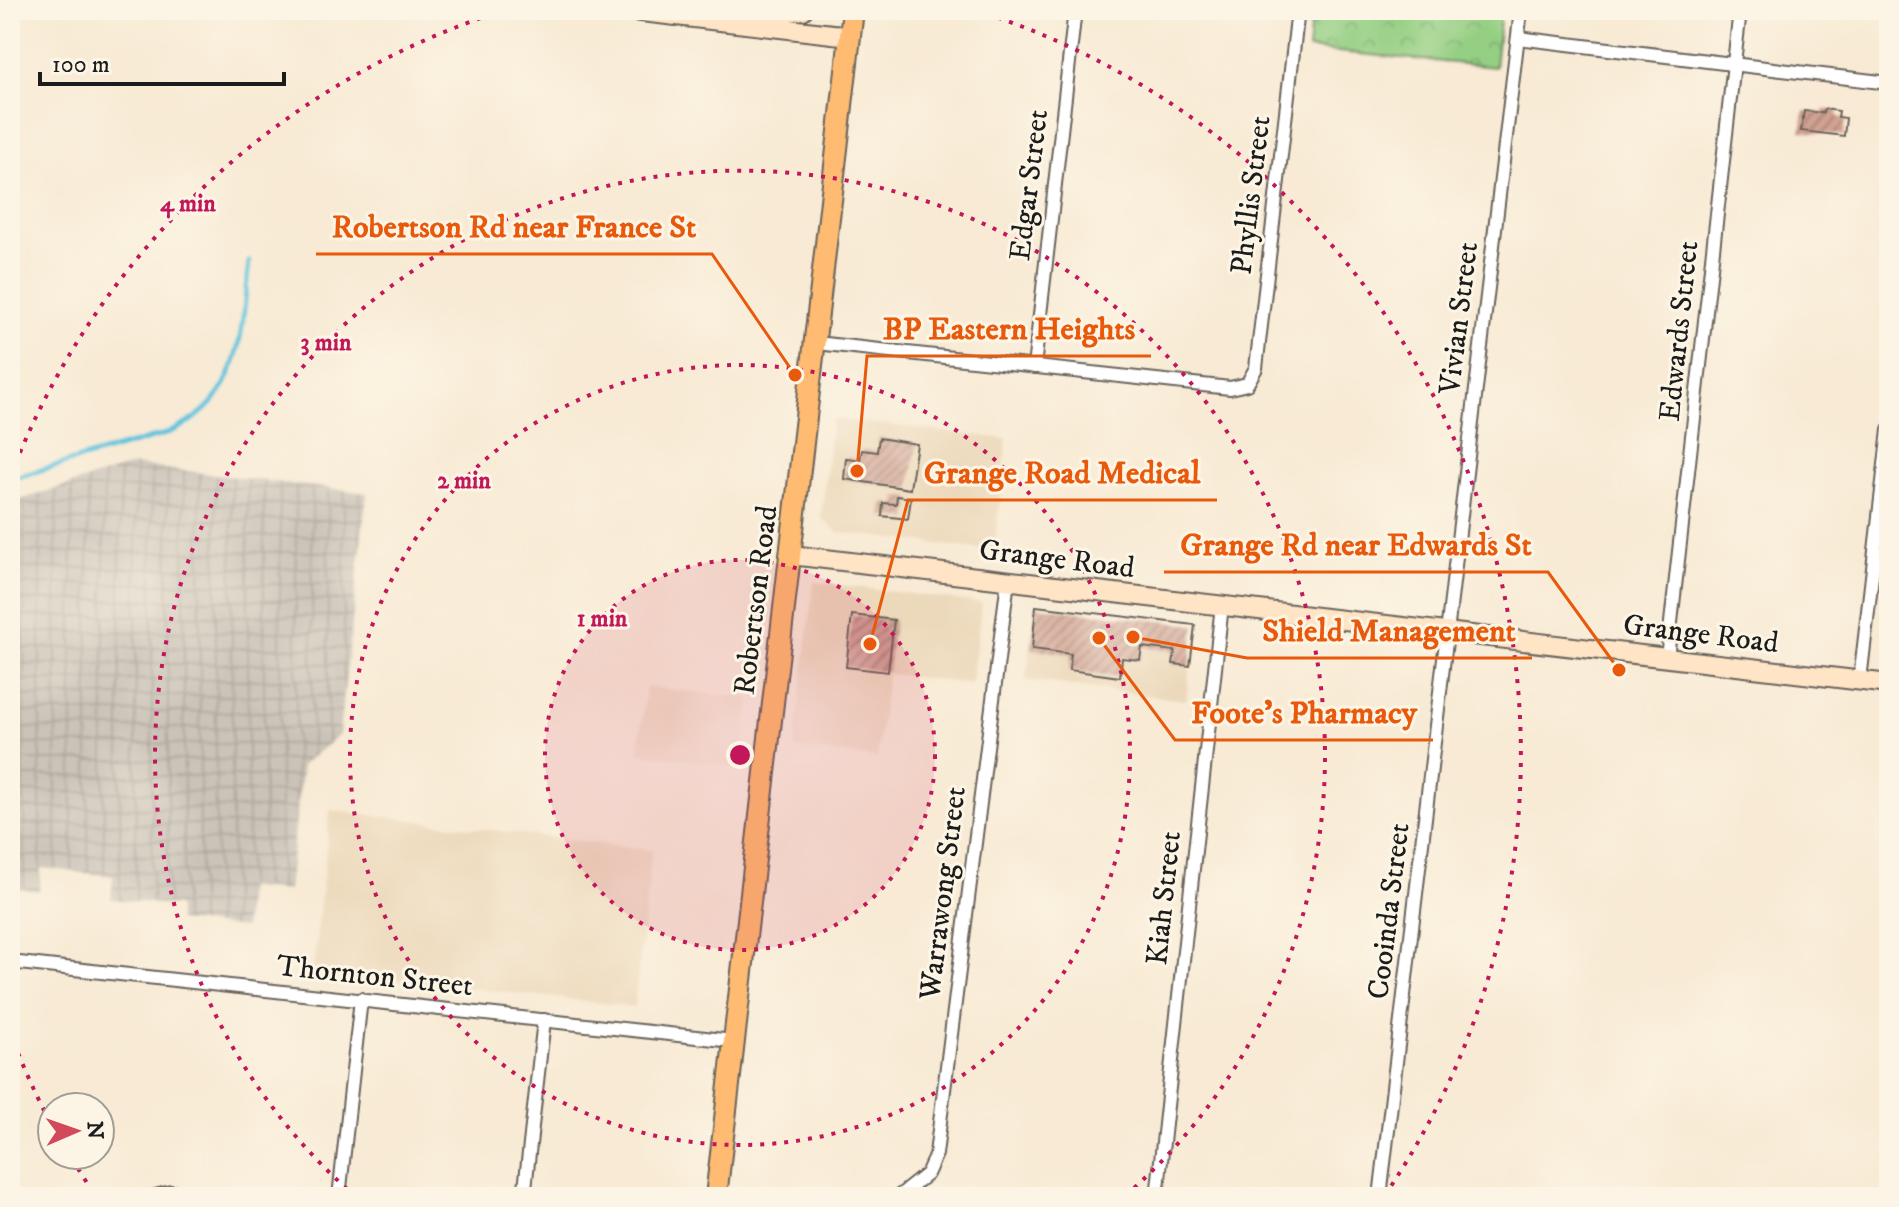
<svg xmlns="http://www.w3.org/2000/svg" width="1899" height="1207" viewBox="0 0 1899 1207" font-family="'IM FELL DW Pica',serif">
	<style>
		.built { fill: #ecd8ba }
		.industrial { fill: url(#industrial-grid) }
		.park { fill: url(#park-crowns); stroke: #587650; stroke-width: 2 }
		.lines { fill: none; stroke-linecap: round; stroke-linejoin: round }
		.stream { stroke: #60c4de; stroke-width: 5 }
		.building { fill: url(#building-hatch) }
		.street-casing { stroke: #69645c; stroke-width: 16 }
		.secondary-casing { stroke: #69645c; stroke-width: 22 }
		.primary-casing { stroke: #69645c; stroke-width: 24 }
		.street { stroke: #fff; stroke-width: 12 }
		.secondary { stroke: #ffe4c6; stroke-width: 18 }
		.primary { stroke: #febb71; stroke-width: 20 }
		.ring { fill: none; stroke: #c2185b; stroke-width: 4; stroke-dasharray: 4 8 }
		.labels { text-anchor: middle; stroke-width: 6; stroke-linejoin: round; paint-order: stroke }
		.street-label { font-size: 30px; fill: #1c1c1c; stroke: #fcf5e5 }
		.centre { fill: #c2185b; stroke: #fcf5e5; stroke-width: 4 }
		.ring-label { font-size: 24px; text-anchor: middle; font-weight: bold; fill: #c2185b; stroke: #fcf5e5; stroke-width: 6; stroke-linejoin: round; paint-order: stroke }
		.leader { fill: none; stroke: #e8590c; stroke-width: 3 }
		.callout-dot { fill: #e8590c; stroke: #fcf5e5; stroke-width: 3 }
		.callout-label { font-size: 32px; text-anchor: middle; font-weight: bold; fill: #e8590c; stroke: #fcf5e5; stroke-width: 6; stroke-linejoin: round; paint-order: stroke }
	</style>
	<defs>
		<pattern id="industrial-grid" width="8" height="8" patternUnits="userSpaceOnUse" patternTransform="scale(2)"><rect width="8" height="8" fill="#cbc3b8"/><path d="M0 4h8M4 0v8" fill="none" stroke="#aea79e"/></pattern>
		<pattern id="park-crowns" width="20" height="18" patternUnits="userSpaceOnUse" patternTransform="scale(2)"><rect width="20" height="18" fill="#94cf83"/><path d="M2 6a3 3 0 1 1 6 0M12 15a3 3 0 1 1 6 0" fill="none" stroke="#7fb171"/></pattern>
		<pattern id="building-hatch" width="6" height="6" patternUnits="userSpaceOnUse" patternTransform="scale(2)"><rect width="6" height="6" fill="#d1a292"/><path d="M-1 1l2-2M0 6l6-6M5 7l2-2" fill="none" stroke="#a98376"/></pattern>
	</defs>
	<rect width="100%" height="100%" fill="#fcf5e5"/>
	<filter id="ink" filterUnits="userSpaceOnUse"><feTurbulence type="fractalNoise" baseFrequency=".0125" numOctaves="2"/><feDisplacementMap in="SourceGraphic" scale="16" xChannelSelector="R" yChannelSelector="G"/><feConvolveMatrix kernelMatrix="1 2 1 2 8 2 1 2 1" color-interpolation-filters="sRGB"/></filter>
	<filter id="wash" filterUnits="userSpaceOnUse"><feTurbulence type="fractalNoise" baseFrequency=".006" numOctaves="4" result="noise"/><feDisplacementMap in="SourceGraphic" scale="32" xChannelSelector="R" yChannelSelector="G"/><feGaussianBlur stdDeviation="1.8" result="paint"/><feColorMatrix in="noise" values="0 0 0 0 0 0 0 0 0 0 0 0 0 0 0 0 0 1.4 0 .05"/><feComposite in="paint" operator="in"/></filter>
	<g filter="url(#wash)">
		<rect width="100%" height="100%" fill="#f8ead4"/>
		<g class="built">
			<polygon points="832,419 1007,439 994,551 837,532 821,518"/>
			<polygon points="814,582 982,603 971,684 887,674 877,758 794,748"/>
			<polygon points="1035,612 1194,632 1186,700 1026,680"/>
			<polygon points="646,687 750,698 742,767 638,753"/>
			<polygon points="330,810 652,850 634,1007 313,970"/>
		</g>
		<polygon class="industrial" points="134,465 367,493 339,735 302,765 288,891 247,887 244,928 178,921 178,906 111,899 113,876 41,868 39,891 10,887 10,503"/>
		<polygon class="park" points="1312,10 1501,10 1495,67 1308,49"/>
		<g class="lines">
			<path class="stream" d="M10,479L166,434C245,402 240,335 249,262"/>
		</g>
		<g id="blocks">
			<g class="building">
				<polygon points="1824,109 1839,111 1838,117 1846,118 1844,136 1801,131 1804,111 1823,113"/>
				<polygon points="879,438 917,444 910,489 844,479 846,458 860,460 862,450 877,452"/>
				<polygon points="897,496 911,498 908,519 882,516 883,503 896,504"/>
				<polygon points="1036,606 1195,625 1190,666 1173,664 1175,651 1142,647 1140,660 1122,658 1120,677 1069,670 1071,654 1032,649"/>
				<polygon points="852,615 894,620 888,672 846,667"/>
			</g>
		</g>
	</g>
	<g filter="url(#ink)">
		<use href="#blocks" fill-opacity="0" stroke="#69645c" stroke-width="2"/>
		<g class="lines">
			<g class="street-casing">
				<g id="street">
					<polyline points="1518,38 1889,83"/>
					<polyline points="816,343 1230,388 1247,384 1256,368 1298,10"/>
					<polyline points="1034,367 1075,10"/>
					<polyline points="1667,658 1740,10"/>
					<polyline points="1860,680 1889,430"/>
					<polyline points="10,962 733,1041"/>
					<polyline points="151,1197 171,1192 211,1197"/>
					<polyline points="339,1197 361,999"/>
					<polyline points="524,1197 544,1020"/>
					<polyline points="898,1197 927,1174 936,1154 1008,580"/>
					<polyline points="1157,1197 1222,605"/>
					<polyline points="1380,1197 1521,10"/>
				</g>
			</g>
			<g class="secondary-casing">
				<g id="secondary">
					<polyline points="624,10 850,36"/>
					<polyline points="748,21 776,13 803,10"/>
					<polyline points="791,555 1889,684"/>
				</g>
			</g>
			<g class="primary-casing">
				<polyline id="primary" points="716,1197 853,10"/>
			</g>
			<use href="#street" class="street"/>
			<use href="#secondary" class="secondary"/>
			<use href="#primary" class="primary"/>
		</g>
	</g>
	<circle cx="740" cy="755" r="195" fill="#c2185b" fill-opacity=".12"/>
	<g class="ring">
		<circle cx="740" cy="755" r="195"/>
		<circle cx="740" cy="755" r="390"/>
		<path d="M356 1197A585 585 0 1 1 1124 1197"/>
		<path d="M93 1192A781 781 0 0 1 71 1157M50 1122A781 781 0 0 1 11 1035M11 475A781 781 0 0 1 505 10M975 10A781 781 0 0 1 1387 1192"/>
	</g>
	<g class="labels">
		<g class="street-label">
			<text transform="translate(1028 185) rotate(-83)" y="10">Edgar Street</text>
			<text transform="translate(1250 195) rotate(-83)" y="10">Phyllis Street</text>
			<text transform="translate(1458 318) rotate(-83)" y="10">Vivian Street</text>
			<text transform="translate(1678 331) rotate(-84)" y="10">Edwards Street</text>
			<text transform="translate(1057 558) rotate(7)" y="10">Grange Road</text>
			<text transform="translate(755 600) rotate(-83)" y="10">Robertson Road</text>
			<text transform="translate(1701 633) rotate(7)" y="10">Grange Road</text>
			<text transform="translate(942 893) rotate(-83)" y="10">Warrawong Street</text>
			<text transform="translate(1163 898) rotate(-84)" y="10">Kiah Street</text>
			<text transform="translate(1388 911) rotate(-83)" y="10">Cooinda Street</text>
			<text transform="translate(375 975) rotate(6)" y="10">Thornton Street</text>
		</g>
	</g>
	<circle cx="740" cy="755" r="12" class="centre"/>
	<g class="ring-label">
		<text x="188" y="211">4 min</text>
		<text x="326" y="350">3 min</text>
		<text x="464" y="488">2 min</text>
		<text x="602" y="626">1 min</text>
	</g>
	<path class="leader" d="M795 375L712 254H316M857 471L867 356H1151M870 644L908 500H1217M1619 670L1548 572H1164M1133 637L1247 658H1532M1099 638L1175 740H1433"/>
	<g class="callout-dot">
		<circle cx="795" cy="375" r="8"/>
		<circle cx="857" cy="471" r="8"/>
		<circle cx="870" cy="644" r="8"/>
		<circle cx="1619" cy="670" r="8"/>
		<circle cx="1133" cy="637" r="8"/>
		<circle cx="1099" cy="638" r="8"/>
	</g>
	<g class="callout-label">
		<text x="514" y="237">Robertson Rd near France St</text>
		<text x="1009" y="339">BP Eastern Heights</text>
		<text x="1062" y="483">Grange Road Medical</text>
		<text x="1356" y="555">Grange Rd near Edwards St</text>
		<text x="1389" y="641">Shield Management</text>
		<text x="1304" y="723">Foote's Pharmacy</text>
	</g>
	<rect width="1899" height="1207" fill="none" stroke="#fcf5e5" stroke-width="40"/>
	<g transform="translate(76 1131) rotate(88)"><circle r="38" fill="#fcf5e5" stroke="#a29e95" stroke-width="2"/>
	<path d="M0-6L14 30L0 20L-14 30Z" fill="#d1495b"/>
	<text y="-12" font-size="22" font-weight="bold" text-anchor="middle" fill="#1c1c1c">N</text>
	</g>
	<path d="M40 72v12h244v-12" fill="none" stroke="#1c1c1c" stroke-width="4"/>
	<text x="52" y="72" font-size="24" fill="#1c1c1c" stroke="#fcf5e5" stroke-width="6" paint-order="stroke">100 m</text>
</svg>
